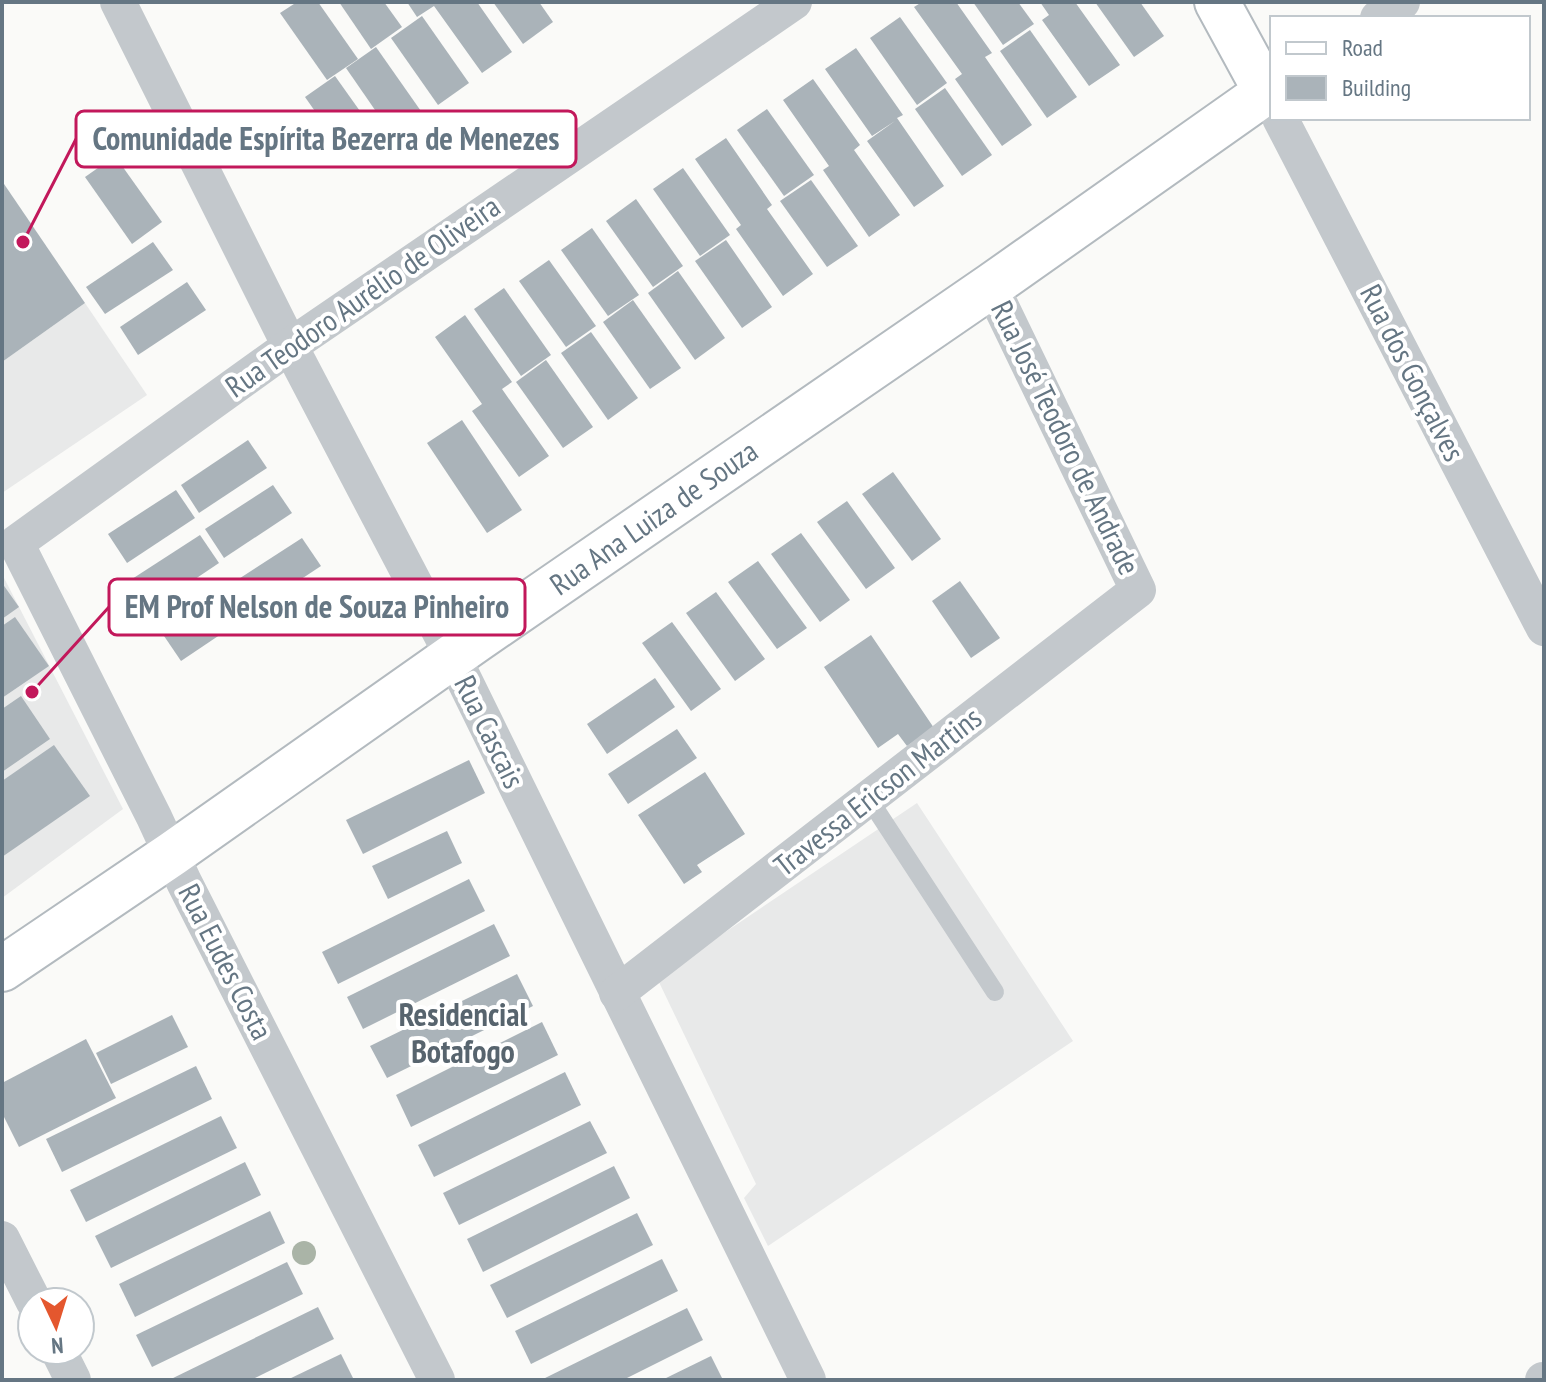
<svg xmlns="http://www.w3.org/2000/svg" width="1546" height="1382" viewBox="0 0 1546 1382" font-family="'PT Sans Narrow',sans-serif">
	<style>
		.built { fill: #e8e9e9 }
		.building { fill: #aab3b9 }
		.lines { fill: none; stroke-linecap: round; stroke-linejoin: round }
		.secondary-casing { stroke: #b3babf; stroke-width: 48 }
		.lane { stroke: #c3c8cc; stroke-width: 18 }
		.street { stroke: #c3c8cc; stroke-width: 36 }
		.secondary { stroke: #fff; stroke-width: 44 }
		.tree { fill: #aab4a7 }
		.labels { text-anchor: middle; stroke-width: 8; stroke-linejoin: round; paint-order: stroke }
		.street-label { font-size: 30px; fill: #657683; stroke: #fff }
		.neighbourhood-label { font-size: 32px; font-weight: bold; fill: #57646e; stroke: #fff }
		.leader { fill: none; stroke: #c2185b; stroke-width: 3 }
		.callout-dot { fill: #c2185b; stroke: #fff; stroke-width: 3 }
		.callout { fill: #fff; stroke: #c2185b; stroke-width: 3 }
		.callout-label { font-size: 32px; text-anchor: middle; font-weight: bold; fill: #657683 }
	</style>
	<rect width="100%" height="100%" fill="#fafaf8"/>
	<g class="built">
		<polygon points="85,303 147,395 2,493 2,362"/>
		<polygon points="2,574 123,809 2,898"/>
		<polygon points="917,803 1073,1041 768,1246 744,1198 756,1184 657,978"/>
	</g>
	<g class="building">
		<polygon points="297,2 318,2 358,59 327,80 280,13"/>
		<polygon points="339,2 384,2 402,27 371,49"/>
		<polygon points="407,2 477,2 512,52 482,73 434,6 417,17"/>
		<polygon points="493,2 539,2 553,22 523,44"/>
		<polygon points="922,2 956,2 992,53 985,57 1032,125 1002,146 955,79 962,74 914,7"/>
		<polygon points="973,2 1018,2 1034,24 1003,45"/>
		<polygon points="1040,2 1075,2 1120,65 1089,86 1042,20 1049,15"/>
		<polygon points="1095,2 1140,2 1164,36 1134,57"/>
		<polygon points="422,16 469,83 438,105 391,38"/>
		<polygon points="900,17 947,83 917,105 870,38"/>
		<polygon points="1030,30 1077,97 1047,118 1000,51"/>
		<polygon points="376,47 423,114 393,136 346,68"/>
		<polygon points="856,48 903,115 897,118 944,186 914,207 867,141 895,121 872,136 825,69"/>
		<polygon points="335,76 382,142 352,164 305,97"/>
		<polygon points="813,79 860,145 854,150 900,215 869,237 823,170 829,166 783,100"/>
		<polygon points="945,88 992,155 962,176 915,109"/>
		<polygon points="767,109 814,175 784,196 737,130"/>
		<polygon points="726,138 772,205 767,209 813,274 783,296 736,229 741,225 695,159"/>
		<polygon points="115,156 162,222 132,244 85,177"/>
		<polygon points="683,168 730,235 700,256 653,189"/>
		<polygon points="811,180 858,246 827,267 780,201"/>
		<polygon points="2,181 85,303 2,362"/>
		<polygon points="636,199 683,266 653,287 606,221"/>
		<polygon points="592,228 639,295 608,316 561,250"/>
		<polygon points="726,240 772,307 742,328 695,261"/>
		<polygon points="153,242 173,270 105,314 86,287"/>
		<polygon points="549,260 596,326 566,347 519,281"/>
		<polygon points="678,271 725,338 695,360 648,293"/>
		<polygon points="187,282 206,310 138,355 120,327"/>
		<polygon points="504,288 551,355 521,376 474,309"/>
		<polygon points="633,300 681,368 650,389 603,322"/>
		<polygon points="465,315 512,382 502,389 549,456 519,477 472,411 482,404 435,337"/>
		<polygon points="591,332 638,398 608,420 561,353"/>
		<polygon points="546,360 593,427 563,448 516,382"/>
		<polygon points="462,420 522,510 487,533 427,443"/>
		<polygon points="248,440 267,468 199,513 181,485"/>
		<polygon points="893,472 941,539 912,561 862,494"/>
		<polygon points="273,485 292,513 224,558 205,529"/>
		<polygon points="176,490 195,518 127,563 108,534"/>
		<polygon points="847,501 895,568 866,589 817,522"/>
		<polygon points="801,533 850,600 820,622 771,554"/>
		<polygon points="200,535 219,563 152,608 132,579"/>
		<polygon points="302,538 321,566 253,611 234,582"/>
		<polygon points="758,561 807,628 777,649 728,582"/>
		<polygon points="960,581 1000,638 971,658 932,601"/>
		<polygon points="2,583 19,607 2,619"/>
		<polygon points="230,588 248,616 181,661 162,633"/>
		<polygon points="716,592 765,659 735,681 686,613"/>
		<polygon points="15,617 49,666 2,698 2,626"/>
		<polygon points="672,622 721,689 691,711 642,643"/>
		<polygon points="871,635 934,728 907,746 898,734 878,748 824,667"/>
		<polygon points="655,678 675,707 607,754 587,724"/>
		<polygon points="21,696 50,739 2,772 2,709"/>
		<polygon points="677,729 697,758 628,804 608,774"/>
		<polygon points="54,745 90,796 2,857 2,781"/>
		<polygon points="469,760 485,793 363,854 346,820"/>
		<polygon points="705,772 745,834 697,865 702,872 684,884 638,815"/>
		<polygon points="447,831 462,863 388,899 372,866"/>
		<polygon points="469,879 485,911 338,984 322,952"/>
		<polygon points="494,924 510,956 363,1029 347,997"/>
		<polygon points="517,974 533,1006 387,1078 370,1046"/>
		<polygon points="172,1015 188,1047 111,1084 96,1053"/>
		<polygon points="542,1022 558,1055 411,1127 396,1095"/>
		<polygon points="86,1039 116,1098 19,1147 2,1113 2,1083"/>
		<polygon points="196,1066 212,1099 62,1172 46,1139"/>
		<polygon points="565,1072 581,1105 434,1177 418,1145"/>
		<polygon points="221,1116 237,1148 86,1222 70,1190"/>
		<polygon points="590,1121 607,1153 459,1225 443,1193"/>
		<polygon points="245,1162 261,1195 111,1268 95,1236"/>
		<polygon points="614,1166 630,1198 483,1272 467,1239"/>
		<polygon points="270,1211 285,1243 135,1317 119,1284"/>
		<polygon points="637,1213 653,1245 507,1318 490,1285"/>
		<polygon points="662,1259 678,1291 531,1364 515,1331"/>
		<polygon points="287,1262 303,1294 152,1367 136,1335"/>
		<polygon points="318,1307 334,1339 251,1380 169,1380"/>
		<polygon points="687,1308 703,1340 623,1380 541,1380"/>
		<polygon points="341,1354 354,1380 287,1380"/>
		<polygon points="711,1356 723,1380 662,1380"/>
	</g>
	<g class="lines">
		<g class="secondary-casing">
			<polyline id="secondary" points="2,969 172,854 476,640 991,286 1266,92 1217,2"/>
		</g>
		<polyline class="lane" points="869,799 995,992"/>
		<g class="street">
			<polyline points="118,2 290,346 453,657 808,1380"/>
			<polyline points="1378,18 1402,2"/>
			<polyline points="1280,118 1544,628"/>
			<polyline points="617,993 1138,590 991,286"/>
			<polyline points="2,1239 34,1302"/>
			<polyline points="58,1350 73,1380"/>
			<polyline points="437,1380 184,882 154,817 16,543 290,346 794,2"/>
			<polyline points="1543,1380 1544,1380"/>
		</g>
		<use href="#secondary" class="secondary"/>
	</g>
	<circle class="tree" cx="304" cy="1253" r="12"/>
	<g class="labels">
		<g class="street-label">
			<text transform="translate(363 297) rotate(-35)" y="10">Rua Teodoro Aurélio de Oliveira</text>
			<text transform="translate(1412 373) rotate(63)" y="10">Rua dos Gonçalves</text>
			<text transform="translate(1065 438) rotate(64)" y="10">Rua José Teodoro de Andrade</text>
			<text transform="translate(654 518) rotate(-35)" y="10">Rua Ana Luiza de Souza</text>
			<text transform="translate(489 732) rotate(64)" y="10">Rua Cascais</text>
			<text transform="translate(878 792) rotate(-38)" y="10">Travessa Ericson Martins</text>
			<text transform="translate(225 962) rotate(63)" y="10">Rua Eudes Costa</text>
		</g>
		<g class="neighbourhood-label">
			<text x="463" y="1026">Residencial<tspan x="463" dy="37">Botafogo</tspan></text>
		</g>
	</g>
	<path class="leader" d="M23 242L76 139M32 692L109 607"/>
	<g class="callout-dot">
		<circle cx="23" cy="242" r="8"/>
		<circle cx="32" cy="692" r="8"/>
	</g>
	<g class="callout">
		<rect x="76" y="111" width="500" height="56" rx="8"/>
		<rect x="109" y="579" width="416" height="56" rx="8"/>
	</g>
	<g class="callout-label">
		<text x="326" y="150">Comunidade Espírita Bezerra de Menezes</text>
		<text x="317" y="618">EM Prof Nelson de Souza Pinheiro</text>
	</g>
	<rect width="1546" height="1382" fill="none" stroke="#657683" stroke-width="8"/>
	<rect x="1270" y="16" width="260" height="104" fill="#ffffff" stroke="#c1c8cd" stroke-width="2"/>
	<rect x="1286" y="42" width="40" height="12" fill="#ffffff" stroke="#c1c8cd" stroke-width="2"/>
	<text x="1342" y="56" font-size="24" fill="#657683">Road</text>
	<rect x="1286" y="76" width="40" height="24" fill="#aab3b9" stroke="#c1c8cd" stroke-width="2"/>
	<text x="1342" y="96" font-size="24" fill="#657683">Building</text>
	<g transform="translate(56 1326) rotate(176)"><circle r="38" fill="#ffffff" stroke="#c1c8cd" stroke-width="2"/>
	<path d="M0-6L14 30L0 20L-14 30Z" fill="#e4572e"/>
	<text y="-12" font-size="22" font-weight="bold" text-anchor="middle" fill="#657683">N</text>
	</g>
</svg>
